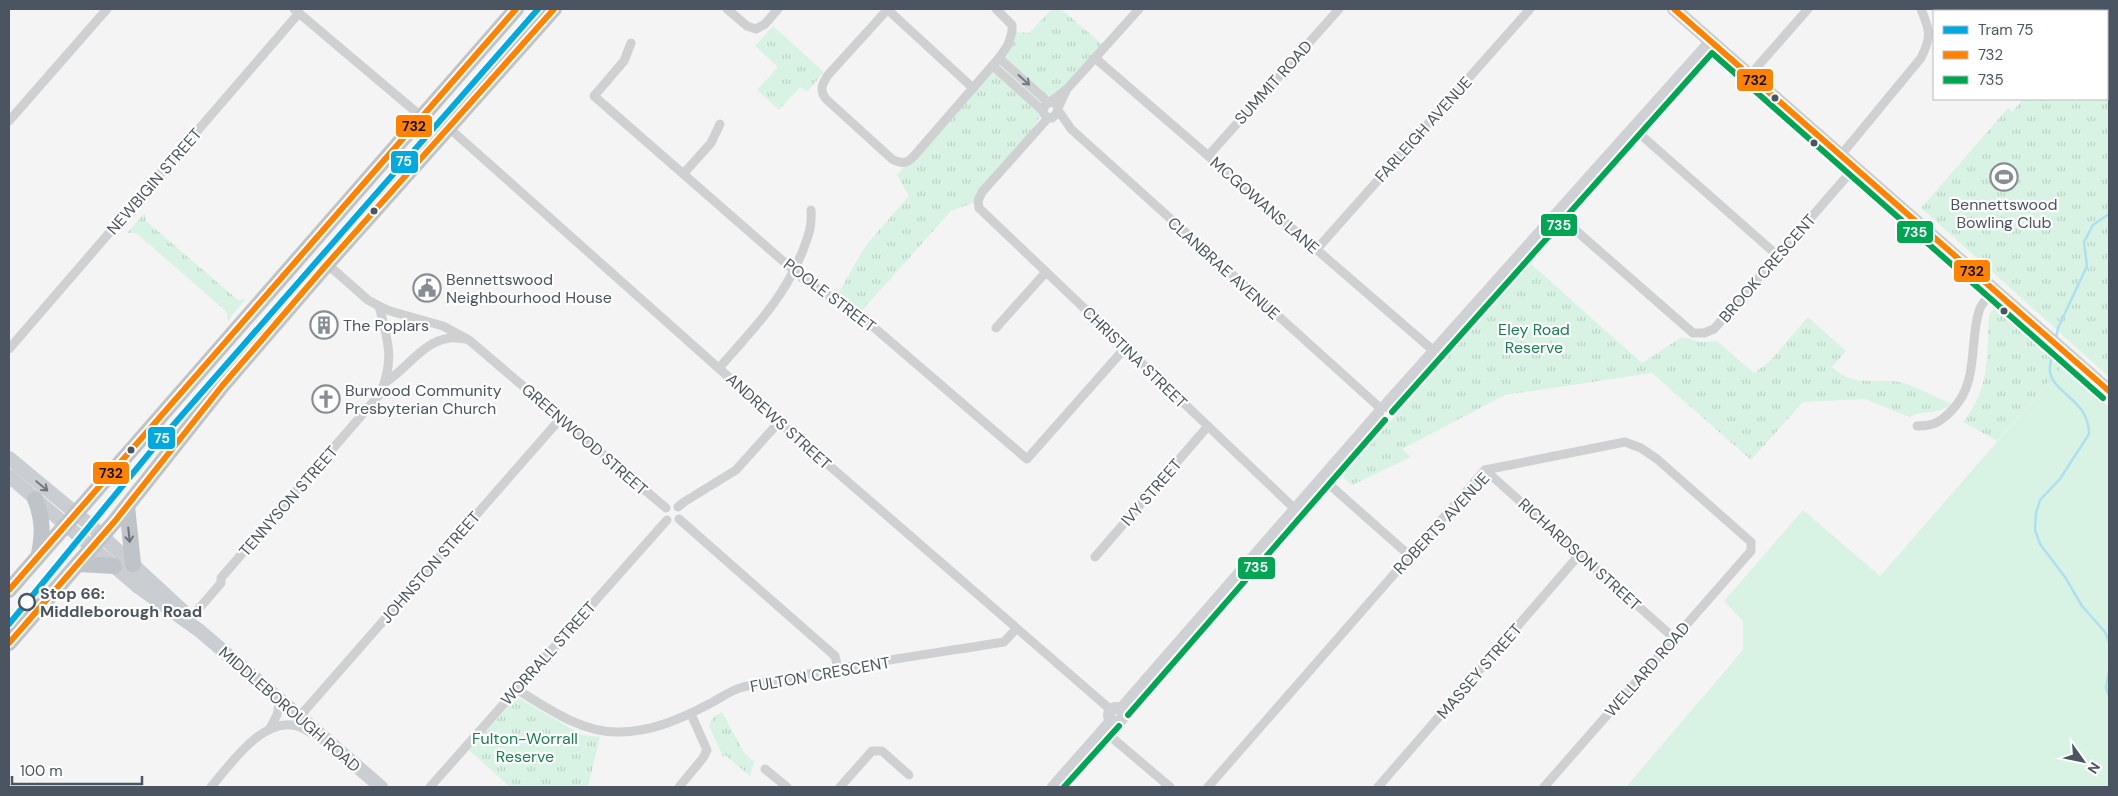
<svg xmlns="http://www.w3.org/2000/svg" width="2118" height="796" viewBox="0 0 2118 796" font-family="'DM Sans',sans-serif">
	<style>
		.grass { fill: #d8f3e4 }
		.park { fill: url(#park-tufts) }
		.lines { fill: none; stroke-linecap: round; stroke-linejoin: round }
		.stream { stroke: #ade0f1; stroke-width: 2.5 }
		.street { stroke: #ced0d2; stroke-width: 9 }
		.secondary { stroke: #cfd1d5; stroke-width: 12 }
		.primary { stroke: #cacdd1; stroke-width: 14 }
		.highway { stroke: #bfc4c9; stroke-width: 16 }
		.tram { stroke: #c9cacc; stroke-width: 1 }
		.bus-1-casing { stroke: #fff; stroke-width: 10 }
		.bus-2-casing { stroke: #fff; stroke-width: 10 }
		.bus-1 { stroke: #ff8200; stroke-width: 6 }
		.bus-2 { stroke: #00a651; stroke-width: 6 }
		.tram-1-casing { stroke: #fff; stroke-width: 10 }
		.tram-1 { stroke: #00a9e0; stroke-width: 6 }
		.oneway { stroke: #727a83 }
		.oneway2 { stroke: #707983 }
		.oneway3 { stroke: #6d7680 }
		.bus-dot { fill: #4a5561; stroke: #fff; stroke-width: 2 }
		.stop-dot { fill: #fff; stroke: #4a5561; stroke-width: 2.5 }
		.labels { text-anchor: middle; stroke-width: 4.5; stroke-linejoin: round; paint-order: stroke }
		.street-label { font-size: 16px; fill: #4a5561; stroke: #fff }
		.poi-label { font-size: 16px; fill: #4a5561; stroke: #fff; text-anchor: start }
		.park-label { font-size: 16px; fill: #15824f; stroke: #fff }
		.stop-label { font-size: 16px; font-weight: bold; fill: #4a5561; stroke: #fff; text-anchor: start }
		.line-badge { stroke: #fff; stroke-width: 2 }
		.badge-label { font-size: 14px; text-anchor: middle; font-weight: bold; fill: #fff }
		.pale-badge-label { font-size: 14px; text-anchor: middle; font-weight: bold; fill: #111 }
	</style>
	<defs>
		<pattern id="park-tufts" width="24" height="20" patternUnits="userSpaceOnUse" patternTransform="scale(1.25)"><rect width="24" height="20" fill="#d8f3e4"/><path d="M3 7l-1-3M5 7V3M7 7l1-3M15 17l-1-3M17 17v-4M19 17l1-3" fill="none" stroke="#bbd2c6"/></pattern>
	</defs>
	<rect width="100%" height="100%" fill="#f4f4f4"/>
	<polygon class="grass" points="2062,367 2109,407 2109,787 1626,787 1743,650 1743,621 1724,601 1803,510 1880,576"/>
	<g class="park">
		<polygon points="1052,9 1061,9 1102,44 1042,112 1028,140 978,201 951,211 859,314 835,299 866,245 909,196 897,175 973,88 1012,32 1029,33"/>
		<polygon points="1991,9 2109,9 2109,377 1921,208 2008,108 2012,112 2023,99 2107,99 2107,11 1992,11"/>
		<polygon points="773,26 824,72 807,92 800,87 779,110 757,90 778,67 755,46"/>
		<polygon points="145,213 146,221 238,300 246,299 228,320 227,312 136,233 127,233"/>
		<path d="M1530,263L1642,363L1682,337L1700,342L1717,341L1754,373L1770,361L1808,317L1846,351L1832,367C1855,389 1874,377 1900,382C1915,386 1936,397 1951,404C1938,416 1923,409 1909,417L1865,399L1803,402L1751,460L1652,373L1505,395L1402,449L1411,457L1352,485L1342,477Z"/>
		<path d="M1992,310H1997L2062,367L1997,441L1963,422C1991,387 1986,357 1989,316Z"/>
		<polygon points="517,697 582,735 600,737 588,787 510,787 469,750"/>
		<polygon points="722,712 745,754 754,762 750,776 725,755 723,757 709,726 713,717"/>
	</g>
	<g class="lines">
		<g class="stream">
			<polyline points="2056,338 2058,328 2087,266 2084,242 2093,225 2109,214"/>
			<path d="M2054,348C2052,356 2049,364 2050,372C2054,394 2089,400 2089,434L2060,479L2040,500L2036,513L2035,530L2040,544L2065,577L2082,606L2105,632L2109,642"/>
			<polyline points="2109,671 2106,687 2109,696"/>
		</g>
		<g class="street">
			<polyline points="294,9 422,117"/>
			<polyline points="727,9 747,26 756,29 765,24 778,9"/>
			<polyline points="887,9 973,88"/>
			<path d="M888,9L828,75C822,84 819,90 826,99L892,159C900,164 907,164 914,156L999,58L1008,45L1012,32V25L996,9"/>
			<polyline points="631,43 624,61 594,96 807,282 856,312 1027,459 1125,348"/>
			<polyline points="999,58 1048,102"/>
			<polyline points="1095,58 1435,352"/>
			<polyline points="993,66 1042,110"/>
			<polyline points="1750,75 1808,9"/>
			<polyline points="1050,102 1067,89 1139,9"/>
			<polyline points="1054,103 1048,102 1042,110 1046,117 1052,118 1057,113 1058,108 1066,91"/>
			<polyline points="1058,110 1071,129 1378,406"/>
			<polyline points="1048,118 982,192 978,201 979,208 1296,510"/>
			<polyline points="9,121 107,9"/>
			<polyline points="449,128 779,422 1111,710"/>
			<polyline points="1633,128 1777,255"/>
			<path d="M1841,155L1921,58C1932,36 1930,31 1921,9"/>
			<polyline points="1208,156 1339,9"/>
			<polyline points="684,173 711,143 720,124"/>
			<polyline points="1557,214 1693,333 1704,333 1714,329 1855,167"/>
			<polyline points="1316,250 1530,9"/>
			<polyline points="327,264 368,300 379,306 390,311 443,326 469,340 666,508"/>
			<polyline points="996,328 1046,272"/>
			<polyline points="9,349 299,13"/>
			<path d="M719,368C753,329 784,299 803,250C809,234 812,227 811,210"/>
			<path d="M386,382C407,369 423,341 450,338C455,337 461,339 465,339"/>
			<path d="M1917,426C1934,426 1941,422 1953,409C1979,381 1969,344 1979,311C1981,303 1990,295 1995,289"/>
			<polyline points="1485,470 1674,638"/>
			<polyline points="1323,479 1410,556"/>
			<polyline points="678,507 684,502 736,470 779,422"/>
			<polyline points="679,519 835,656 838,669"/>
			<polyline points="1095,557 1208,426"/>
			<path d="M190,619L221,583V578L380,394C395,361 388,340 379,306"/>
			<path d="M516,689C547,708 582,733 619,732C651,732 681,719 709,704C719,699 731,690 743,687C829,668 917,656 1004,642L1016,629"/>
			<polyline points="300,716 561,418"/>
			<polyline points="269,730 277,715 280,699"/>
			<polyline points="1103,730 1170,787"/>
			<polyline points="765,769 787,787"/>
			<path d="M211,787C230,765 263,716 297,726C302,727 307,731 311,733"/>
			<polyline points="430,787 667,520"/>
			<polyline points="679,787 703,758 707,750 691,714"/>
			<polyline points="840,787 872,751 882,751 909,775"/>
			<polyline points="1208,787 1485,470 1625,442 1641,448 1657,459 1751,542 1751,551 1544,787"/>
			<polyline points="1378,787 1580,554"/>
		</g>
		<g class="secondary">
			<polyline points="1385,406 1711,41"/>
			<circle cx="1116" cy="715" r="7"/>
			<polyline points="1121,709 1378,414"/>
			<polyline points="1053,787 1112,720"/>
		</g>
		<g class="primary">
			<polyline points="1674,9 2109,391"/>
			<polyline points="9,458 90,525 183,611"/>
			<polyline points="9,476 137,586 200,631 381,787"/>
		</g>
		<g class="highway">
			<path d="M35,499C43,518 43,534 39,554"/>
			<polyline points="127,506 133,564"/>
			<polyline points="78,564 114,566"/>
			<polyline points="9,590 516,9"/>
			<polyline points="9,643 115,521 222,386 327,264 554,9"/>
		</g>
		<polyline class="tram" points="9,621 20,603"/>
		<g class="bus-1-casing">
			<g id="bus-1">
				<polyline points="1674,9 2109,391"/>
				<polyline points="9,590 516,9"/>
				<polyline points="9,643 115,521 222,386 327,264 554,9"/>
			</g>
		</g>
		<g class="bus-2-casing">
			<g id="bus-2">
				<polyline points="1392,412 1712,53 2103,398"/>
				<polyline points="1128,715 1385,420"/>
				<polyline points="1064,787 1119,726"/>
			</g>
		</g>
		<use href="#bus-1" class="bus-1"/>
		<use href="#bus-2" class="bus-2"/>
		<g class="tram-1-casing">
			<polyline id="tram-1" points="9,624 161,439 538,9"/>
		</g>
		<use href="#tram-1" class="tram-1"/>
	</g>
	<defs><path id="oneway-shaft" d="M-6 0H5M1.5-3L5.5 0L1.5 3" fill="none" stroke-width="1.6" stroke-linecap="round" stroke-linejoin="round" transform="scale(1.25)"/></defs>
	<use class="oneway" href="#oneway-shaft" transform="translate(1024 80) rotate(42)"/>
	<use class="oneway2" href="#oneway-shaft" transform="translate(42 486) rotate(40)"/>
	<use class="oneway3" href="#oneway-shaft" transform="translate(129 535) rotate(84)"/>
	<defs>
		<g id="stadium-ring" transform="scale(1.4375)"><circle r="9.5" fill="#fff" stroke="#868d94" stroke-width="1.5"/><path d="M0-5a6.5 5 0 1 0 0 10a6.5 5 0 1 0 0-10ZM-3.5-1.8h7v3.6h-7Z" fill="#868d94"/></g>
		<g id="civic-ring" transform="scale(1.4375)"><circle r="9.5" fill="#fff" stroke="#868d94" stroke-width="1.5"/><path d="M-.6-6.5H3V-4.5H.6V-3L4-1V1h2V6H-6V1h2V-1L-.6-3ZM-1.2 2.5V6h2.4V2.5Z" fill="#868d94"/></g>
		<g id="building-ring" transform="scale(1.4375)"><circle r="9.5" fill="#fff" stroke="#868d94" stroke-width="1.5"/><path d="M-4-6H4V6H1V3H-1V6H-4ZM-2.5-4.3h1.7v1.8h-1.7ZM.8-4.3h1.7v1.8H.8ZM-2.5-1h1.7V.8h-1.7ZM.8-1h1.7V.8H.8Z" fill="#868d94"/></g>
		<g id="church-ring" transform="scale(1.4375)"><circle r="9.5" fill="#fff" stroke="#868d94" stroke-width="1.5"/><path d="M-1.2-6h2.4v3.5h3.3v2.4h-3.3V6h-2.4V-.1h-3.3v-2.4h3.3Z" fill="#868d94"/></g>
	</defs>
	<g fill-rule="evenodd">
		<use href="#stadium-ring" x="2004" y="177"/>
		<use href="#civic-ring" x="427" y="288"/>
		<use href="#building-ring" x="324" y="325"/>
		<use href="#church-ring" x="326" y="399"/>
	</g>
	<g class="bus-dot">
		<circle cx="1775" cy="98" r="4.5"/>
		<circle cx="1814" cy="143" r="4.5"/>
		<circle cx="374" cy="211" r="4.5"/>
		<circle cx="2004" cy="311" r="4.5"/>
		<circle cx="131" cy="450" r="4.5"/>
	</g>
	<circle class="stop-dot" cx="27" cy="602" r="8"/>
	<g class="labels">
		<g class="street-label">
			<text transform="translate(1273 82) rotate(-48)" y="6">SUMMIT ROAD</text>
			<text transform="translate(1423 129) rotate(-48)" y="6">FARLEIGH AVENUE</text>
			<text transform="translate(154 181) rotate(-49)" y="6">NEWBIGIN STREET</text>
			<text transform="translate(1265 205) rotate(41)" y="6">MCGOWANS LANE</text>
			<text transform="translate(1224 268) rotate(42)" y="6">CLANBRAE AVENUE</text>
			<text transform="translate(1767 268) rotate(-49)" y="6">BROOK CRESCENT</text>
			<text transform="translate(830 295) rotate(37)" y="6">POOLE STREET</text>
			<text transform="translate(1135 357) rotate(44)" y="6">CHRISTINA STREET</text>
			<text transform="translate(779 421) rotate(42)" y="6">ANDREWS STREET</text>
			<text transform="translate(585 439) rotate(41)" y="6">GREENWOOD STREET</text>
			<text transform="translate(1151 492) rotate(-49)" y="6">IVY STREET</text>
			<text transform="translate(288 501) rotate(-49)" y="6">TENNYSON STREET</text>
			<text transform="translate(1441 523) rotate(-47)" y="6">ROBERTS AVENUE</text>
			<text transform="translate(1580 554) rotate(42)" y="6">RICHARDSON STREET</text>
			<text transform="translate(430 567) rotate(-49)" y="6">JOHNSTON STREET</text>
			<text transform="translate(548 653) rotate(-48)" y="6">WORRALL STREET</text>
			<text transform="translate(1647 669) rotate(-49)" y="6">WELLARD ROAD</text>
			<text transform="translate(1479 671) rotate(-49)" y="6">MASSEY STREET</text>
			<text transform="translate(820 674) rotate(-10)" y="6">FULTON CRESCENT</text>
			<text transform="translate(290 709) rotate(41)" y="6">MIDDLEBOROUGH ROAD</text>
		</g>
		<g class="poi-label">
			<text x="2004" y="210" text-anchor="middle">Bennettswood<tspan x="2004" dy="18">Bowling Club</tspan></text>
			<text x="446" y="285">Bennettswood<tspan x="446" dy="18">Neighbourhood House</tspan></text>
			<text x="343" y="331">The Poplars</text>
			<text x="345" y="396">Burwood Community<tspan x="345" dy="18">Presbyterian Church</tspan></text>
		</g>
		<g class="park-label">
			<text x="1534" y="335">Eley Road<tspan x="1534" dy="18">Reserve</tspan></text>
			<text x="525" y="744">Fulton-Worrall<tspan x="525" dy="18">Reserve</tspan></text>
		</g>
		<g class="stop-label">
			<text x="40" y="599">Stop 66:<tspan x="40" dy="18">Middleborough Road</tspan></text>
		</g>
	</g>
	<g class="line-badge">
		<rect x="1736" y="68" width="38" height="24" rx="5" fill="#ff8200"/>
		<rect x="395" y="114" width="38" height="24" rx="5" fill="#ff8200"/>
		<rect x="390" y="150" width="29" height="24" rx="5" fill="#00a9e0"/>
		<rect x="1540" y="213" width="38" height="24" rx="5" fill="#00a651"/>
		<rect x="1896" y="220" width="38" height="24" rx="5" fill="#00a651"/>
		<rect x="1953" y="259" width="38" height="24" rx="5" fill="#ff8200"/>
		<rect x="147" y="426" width="29" height="24" rx="5" fill="#00a9e0"/>
		<rect x="92" y="461" width="38" height="24" rx="5" fill="#ff8200"/>
		<rect x="1237" y="556" width="39" height="24" rx="5" fill="#00a651"/>
	</g>
	<g class="badge-label">
		<text x="404" y="166">75</text>
		<text x="1559" y="230">735</text>
		<text x="1915" y="237">735</text>
		<text x="162" y="443">75</text>
		<text x="1256" y="572">735</text>
	</g>
	<g class="pale-badge-label">
		<text x="1755" y="85">732</text>
		<text x="414" y="131">732</text>
		<text x="1972" y="276">732</text>
		<text x="111" y="478">732</text>
	</g>
	<rect width="2118" height="796" fill="none" stroke="#4a5561" stroke-width="20"/>
	<rect x="1933" y="10" width="175" height="90" fill="#ffffff" stroke="#b7bbc0"/>
	<rect x="1943" y="26" width="25" height="8" fill="#00a9e0" stroke="#b7bbc0"/>
	<text x="1978" y="35" font-size="15" fill="#4a5561">Tram 75</text>
	<rect x="1943" y="51" width="25" height="8" fill="#ff8200" stroke="#b7bbc0"/>
	<text x="1978" y="60" font-size="15" fill="#4a5561">732</text>
	<rect x="1943" y="76" width="25" height="8" fill="#00a651" stroke="#b7bbc0"/>
	<text x="1978" y="85" font-size="15" fill="#4a5561">735</text>
	<g transform="translate(2083 761) rotate(123)" stroke="#ffffff" stroke-width="4" paint-order="stroke">
	<path d="M0-4L9 19L0 12L-9 19Z" fill="#4a5561"/>
	<text y="-8" font-size="14" font-weight="bold" text-anchor="middle" fill="#4a5561">N</text>
	</g>
	<path d="M12 776v8h130v-8" fill="none" stroke="#4a5561" stroke-width="2.5"/>
	<text x="20" y="776" font-size="15" fill="#4a5561" stroke="#ffffff" stroke-width="4" paint-order="stroke">100 m</text>
</svg>
